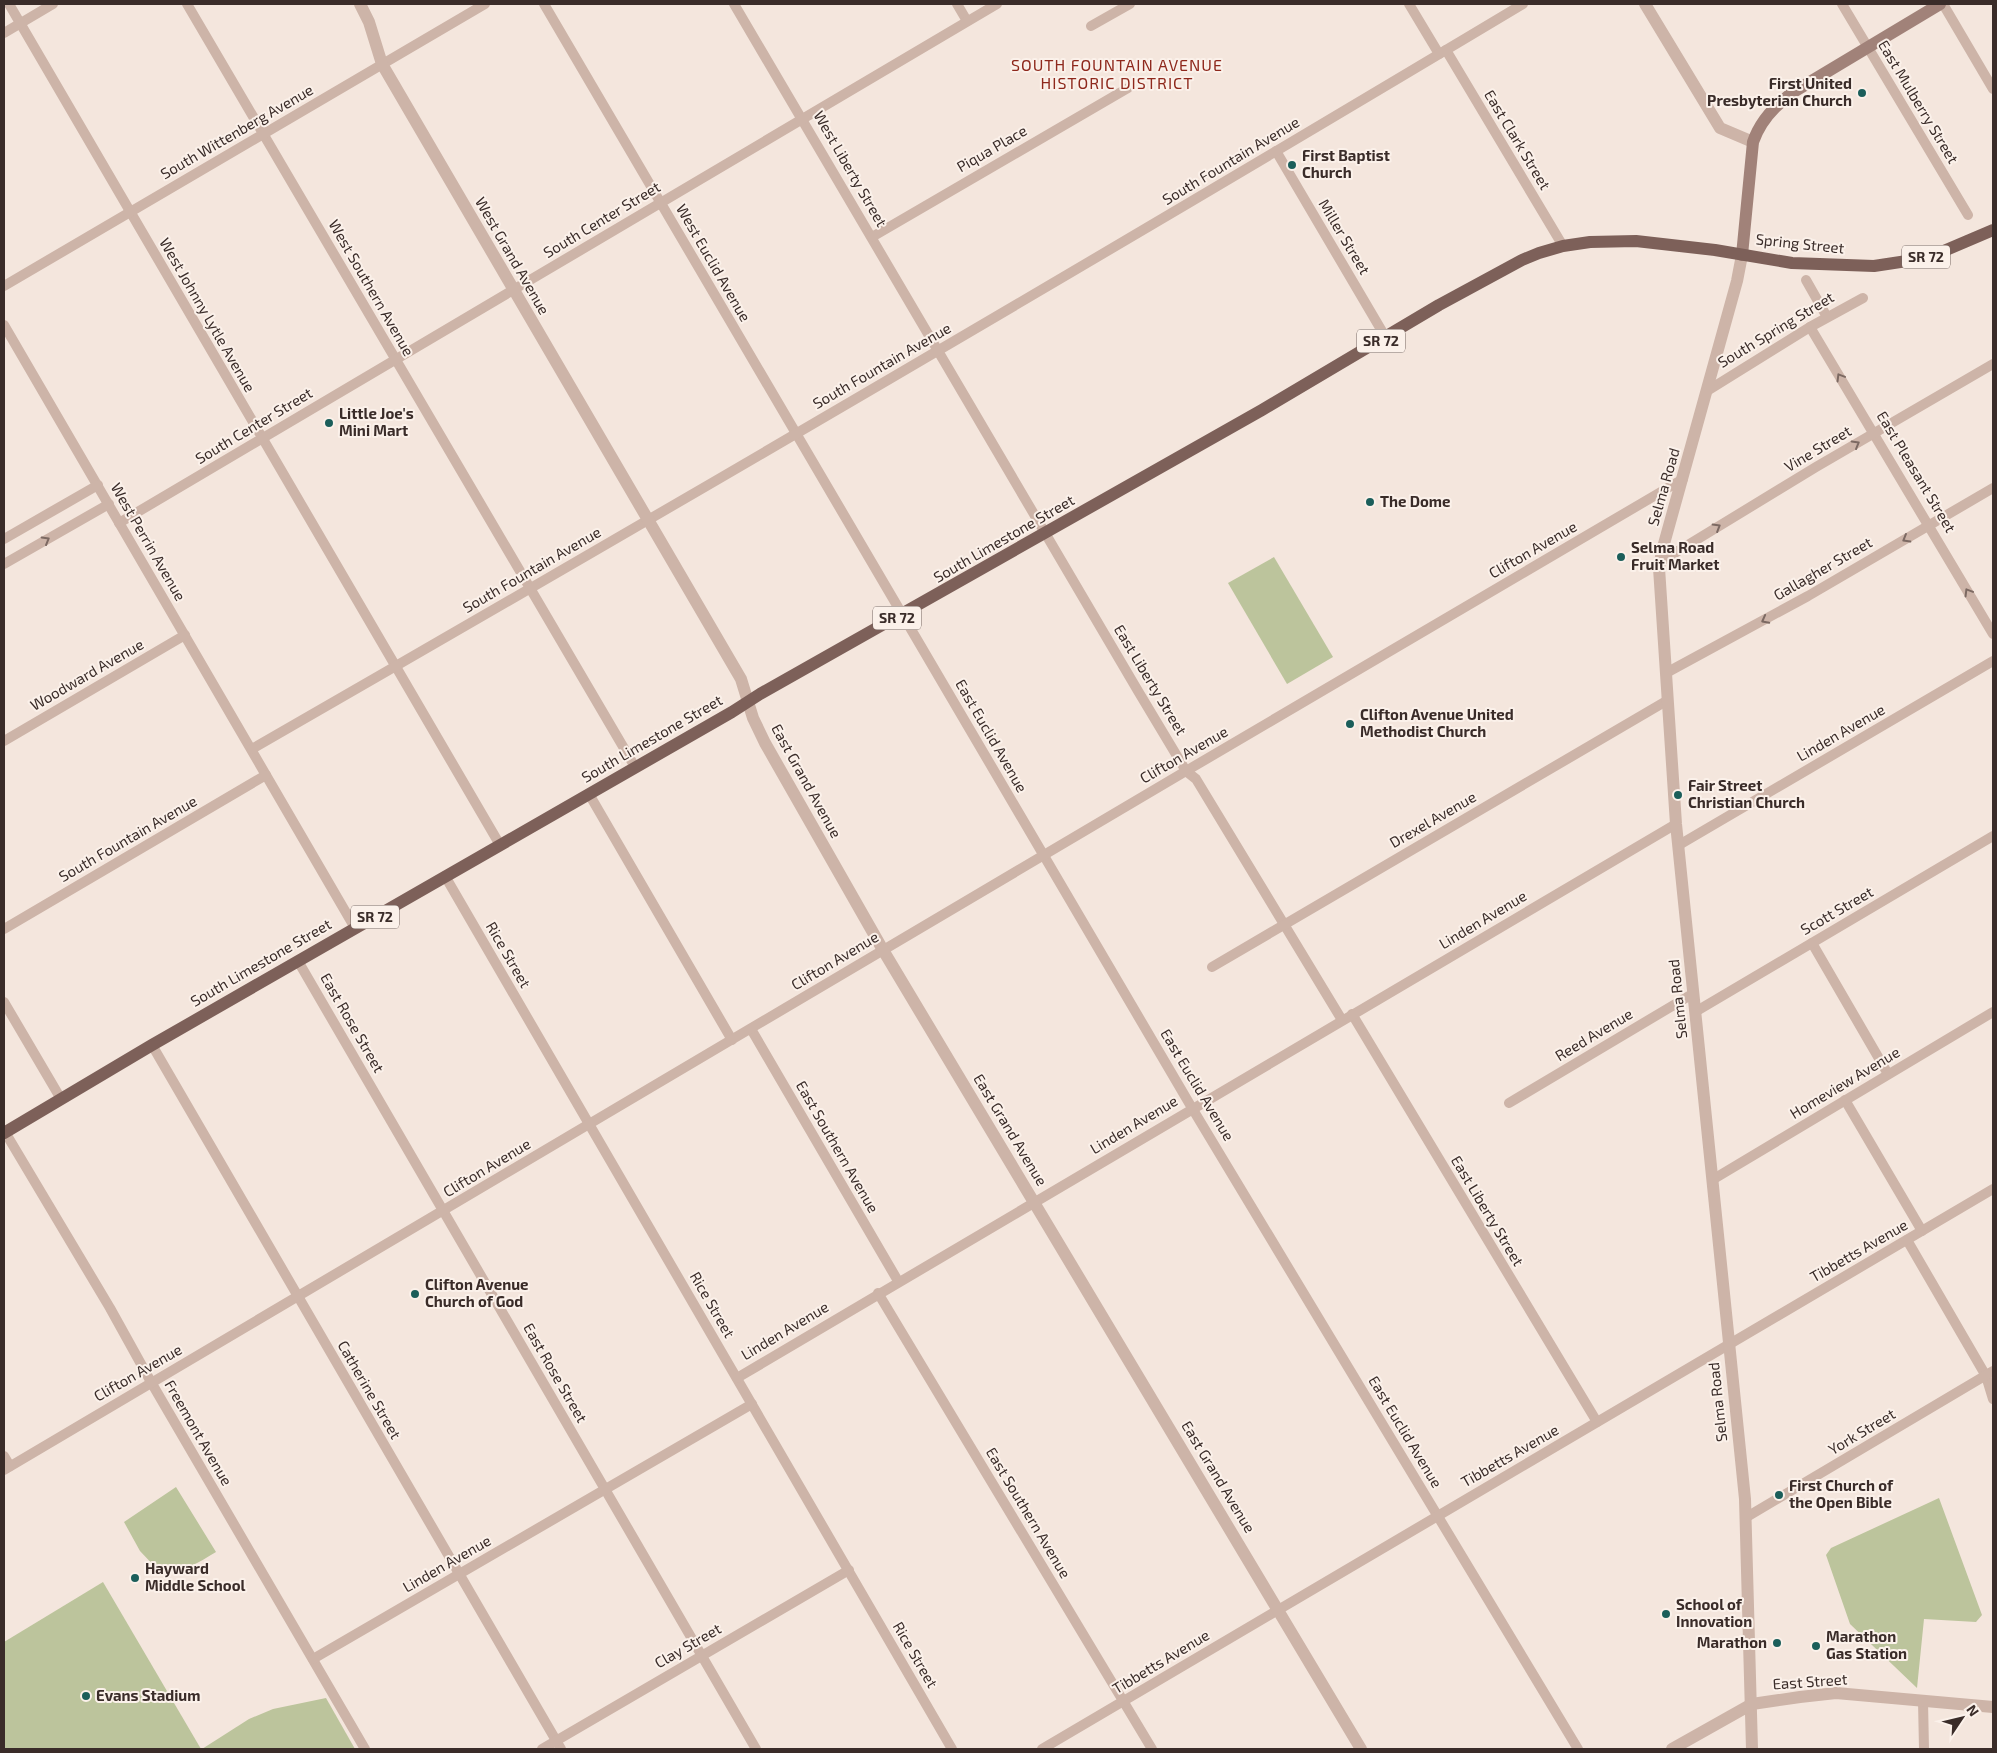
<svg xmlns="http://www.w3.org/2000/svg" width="1997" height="1753" viewBox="0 0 1997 1753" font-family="'Exo 2',sans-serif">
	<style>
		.green { fill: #bcc49c }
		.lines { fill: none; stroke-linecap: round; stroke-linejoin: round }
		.minor { stroke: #cdb4a8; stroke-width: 10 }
		.tertiary { stroke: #cdb4a8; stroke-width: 12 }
		.secondary { stroke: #a18279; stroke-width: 12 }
		.primary { stroke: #7d6059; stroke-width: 12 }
		.oneway { stroke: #7c6962 }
		.poi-dot { fill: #1b5e5a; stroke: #fbf1ea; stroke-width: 2 }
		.labels { text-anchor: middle; stroke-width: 4; stroke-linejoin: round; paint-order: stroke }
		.shield { fill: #fbf1ea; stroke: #746763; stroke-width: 1 }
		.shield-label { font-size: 14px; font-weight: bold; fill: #3a2c29 }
		.poi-label { font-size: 15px; font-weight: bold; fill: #3a2c29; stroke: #fbf1ea; text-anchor: start }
		.street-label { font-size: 15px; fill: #3a2c29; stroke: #fbf1ea }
		.neighbourhood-label { font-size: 16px; letter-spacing: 1px; fill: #8e281c; stroke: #fbf1ea }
	</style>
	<rect width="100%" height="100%" fill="#f4e6dd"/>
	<g class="green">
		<polygon points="1274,557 1333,657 1287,684 1228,583"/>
		<path d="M176,1487L216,1552C193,1566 184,1572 157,1569L140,1551L124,1522Z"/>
		<polygon points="1939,1498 1982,1615 1976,1622 1924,1619 1917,1688 1850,1624 1826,1555 1831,1548"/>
		<polygon points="103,1582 201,1749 4,1749 4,1642"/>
		<polygon points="326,1698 355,1749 202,1749 249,1719 273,1709"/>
	</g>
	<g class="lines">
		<g class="minor">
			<polyline points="9,4 500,845"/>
			<polyline points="187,4 635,767"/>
			<polyline points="544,4 1192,1108 1578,1749"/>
			<polyline points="734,4 1138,691 1186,771 1196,779 1342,1020"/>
			<polyline points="957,4 967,21"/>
			<polyline points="1409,4 1439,54"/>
			<polyline points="1842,4 1968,215"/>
			<polyline points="1943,4 1993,89"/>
			<polyline points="1091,26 1130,4"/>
			<polyline points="4,33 53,4"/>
			<polyline points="1446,50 1563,246"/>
			<polyline points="1276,151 1386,338"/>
			<polyline points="872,237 1128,88"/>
			<polyline points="1806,280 1827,317"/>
			<polyline points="4,286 485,4"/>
			<polyline points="4,325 355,928"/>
			<polyline points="1810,327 1993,634"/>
			<polyline points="1707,391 1810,327 1863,298"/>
			<polyline points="119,523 997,4"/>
			<polyline points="4,539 98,485"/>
			<polyline points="1660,562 1816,467 1993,364"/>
			<polyline points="4,564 109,504"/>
			<polyline points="1666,673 1808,596 1993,488"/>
			<polyline points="4,741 185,635"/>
			<path d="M252,749C678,504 1102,256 1523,4"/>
			<polyline points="589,794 732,1040"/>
			<polyline points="1679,845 1993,661"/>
			<polyline points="445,876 952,1749"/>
			<polyline points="4,929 266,775"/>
			<polyline points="1812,943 1888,1074"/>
			<polyline points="298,961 756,1749"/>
			<polyline points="1212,967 1668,700"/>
			<polyline points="4,1002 61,1099"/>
			<polyline points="1695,1012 1993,836"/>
			<polyline points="1352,1014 1597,1422"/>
			<polyline points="751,1029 898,1281"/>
			<polyline points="152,1045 561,1749"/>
			<polyline points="1845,1100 1922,1231"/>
			<polyline points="1509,1103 1694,993"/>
			<polyline points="5,1132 110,1308 151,1382 365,1749"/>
			<polyline points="1712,1180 1993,1012"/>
			<polyline points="1907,1240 1986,1376 1993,1399"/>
			<polyline points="878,1293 1152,1749"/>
			<polyline points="737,1378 1676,824"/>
			<polyline points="4,1456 10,1466"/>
			<polyline points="4,1470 1186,771 1683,479"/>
			<polyline points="1745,1518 1993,1371"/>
			<polyline points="313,1659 752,1404"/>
			<polyline points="1923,1701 1924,1749"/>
			<polyline points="542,1749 849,1570"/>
			<polyline points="1042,1749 1993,1189"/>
		</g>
		<g class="tertiary">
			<polyline points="360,4 369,22 382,64 741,679 753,718 765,743 883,950 1361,1749"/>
			<polyline points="1645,4 1720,128 1753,142"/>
			<polyline points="1742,255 1737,281 1662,551 1659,568 1676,824 1745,1499 1752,1749"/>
			<polyline points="1672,1749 1752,1704 1800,1697 1836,1693 1993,1707"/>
		</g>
		<path class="secondary" d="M1742,255L1753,142C1761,119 1776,104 1795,91L1940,4"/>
		<polyline class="primary" points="4,1133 152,1045 732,712 760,694 1262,410 1439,305 1522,260 1539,253 1563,246 1590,242 1636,241 1715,250 1792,263 1874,266 1907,261 1939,253 1993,230"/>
	</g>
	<defs><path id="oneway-chevron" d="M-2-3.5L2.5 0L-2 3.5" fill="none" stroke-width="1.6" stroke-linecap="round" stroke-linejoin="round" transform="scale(1.25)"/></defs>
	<g class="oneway">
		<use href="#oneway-chevron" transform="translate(1840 377) rotate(-121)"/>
		<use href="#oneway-chevron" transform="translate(1856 444) rotate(-30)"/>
		<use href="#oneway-chevron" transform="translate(1717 527) rotate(-31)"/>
		<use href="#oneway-chevron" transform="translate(1906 539) rotate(150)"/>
		<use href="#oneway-chevron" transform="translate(46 540) rotate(-30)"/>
		<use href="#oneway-chevron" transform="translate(1968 592) rotate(-121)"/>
		<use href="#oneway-chevron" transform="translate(1765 620) rotate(152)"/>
	</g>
	<g class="poi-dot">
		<circle cx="1862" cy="93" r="5"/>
		<circle cx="1292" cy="165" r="5"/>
		<circle cx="329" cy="423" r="5"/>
		<circle cx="1370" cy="502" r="5"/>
		<circle cx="1621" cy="557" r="5"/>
		<circle cx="1350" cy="724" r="5"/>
		<circle cx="1678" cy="795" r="5"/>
		<circle cx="415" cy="1294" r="5"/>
		<circle cx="1779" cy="1495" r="5"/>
		<circle cx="135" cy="1578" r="5"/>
		<circle cx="1666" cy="1614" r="5"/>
		<circle cx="1777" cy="1643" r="5"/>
		<circle cx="1816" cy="1646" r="5"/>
		<circle cx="86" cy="1696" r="5"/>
	</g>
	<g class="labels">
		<g class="shield">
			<rect x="1902" y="245.5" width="48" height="23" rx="4"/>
			<rect x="1357" y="329.5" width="48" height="23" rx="4"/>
			<rect x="873" y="606.5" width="48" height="23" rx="4"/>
			<rect x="351" y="905.5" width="48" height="23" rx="4"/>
		</g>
		<g class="shield-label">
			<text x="1926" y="262">SR 72</text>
			<text x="1381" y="346">SR 72</text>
			<text x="897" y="623">SR 72</text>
			<text x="375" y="922">SR 72</text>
		</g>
		<g class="poi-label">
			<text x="1852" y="89" text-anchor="end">First United<tspan x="1852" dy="17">Presbyterian Church</tspan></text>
			<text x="1302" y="161">First Baptist<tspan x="1302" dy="17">Church</tspan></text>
			<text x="339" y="419">Little Joe's<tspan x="339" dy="17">Mini Mart</tspan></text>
			<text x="1380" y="507">The Dome</text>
			<text x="1631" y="553">Selma Road<tspan x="1631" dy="17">Fruit Market</tspan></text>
			<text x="1360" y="720">Clifton Avenue United<tspan x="1360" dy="17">Methodist Church</tspan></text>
			<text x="1688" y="791">Fair Street<tspan x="1688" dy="17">Christian Church</tspan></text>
			<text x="425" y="1290">Clifton Avenue<tspan x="425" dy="17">Church of God</tspan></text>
			<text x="1789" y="1491">First Church of<tspan x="1789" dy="17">the Open Bible</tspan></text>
			<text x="145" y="1574">Hayward<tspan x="145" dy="17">Middle School</tspan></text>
			<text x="1676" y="1610">School of<tspan x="1676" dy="17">Innovation</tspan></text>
			<text x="1826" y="1642">Marathon<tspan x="1826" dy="17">Gas Station</tspan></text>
			<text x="1767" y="1648" text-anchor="end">Marathon</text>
			<text x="96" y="1701">Evans Stadium</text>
		</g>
		<g class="street-label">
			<text transform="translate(1918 102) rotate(59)" y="5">East Mulberry Street</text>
			<text transform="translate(237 132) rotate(-30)" y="5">South Wittenberg Avenue</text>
			<text transform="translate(1517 140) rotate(59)" y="5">East Clark Street</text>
			<text transform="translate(992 149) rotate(-30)" y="5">Piqua Place</text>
			<text transform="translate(1231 161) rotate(-31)" y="5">South Fountain Avenue</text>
			<text transform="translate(850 169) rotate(60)" y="5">West Liberty Street</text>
			<text transform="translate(602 220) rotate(-31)" y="5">South Center Street</text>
			<text transform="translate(1344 237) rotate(59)" y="5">Miller Street</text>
			<text transform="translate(1800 244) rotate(6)" y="5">Spring Street</text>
			<text transform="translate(512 256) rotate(60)" y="5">West Grand Avenue</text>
			<text transform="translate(713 263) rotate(60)" y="5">West Euclid Avenue</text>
			<text transform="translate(371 288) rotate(60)" y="5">West Southern Avenue</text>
			<text transform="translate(207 315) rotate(60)" y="5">West Johnny Lytle Avenue</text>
			<text transform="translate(1776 330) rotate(-31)" y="5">South Spring Street</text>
			<text transform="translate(882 366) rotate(-30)" y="5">South Fountain Avenue</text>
			<text transform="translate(254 426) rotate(-31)" y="5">South Center Street</text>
			<text transform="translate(1818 449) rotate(-31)" y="5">Vine Street</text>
			<text transform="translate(1916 472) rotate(59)" y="5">East Pleasant Street</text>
			<text transform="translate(1664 487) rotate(-74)" y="5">Selma Road</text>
			<text transform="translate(1004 539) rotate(-30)" y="5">South Limestone Street</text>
			<text transform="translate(148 542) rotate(60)" y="5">West Perrin Avenue</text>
			<text transform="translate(1533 550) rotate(-30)" y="5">Clifton Avenue</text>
			<text transform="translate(1823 569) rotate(-30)" y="5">Gallagher Street</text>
			<text transform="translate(532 570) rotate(-30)" y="5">South Fountain Avenue</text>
			<text transform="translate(87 675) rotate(-30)" y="5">Woodward Avenue</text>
			<text transform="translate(1150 680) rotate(59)" y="5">East Liberty Street</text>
			<text transform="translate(1841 733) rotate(-30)" y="5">Linden Avenue</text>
			<text transform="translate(991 736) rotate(60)" y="5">East Euclid Avenue</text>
			<text transform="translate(652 739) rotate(-30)" y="5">South Limestone Street</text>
			<text transform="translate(1184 755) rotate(-30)" y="5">Clifton Avenue</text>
			<text transform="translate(806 781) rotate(61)" y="5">East Grand Avenue</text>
			<text transform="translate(1433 820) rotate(-30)" y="5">Drexel Avenue</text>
			<text transform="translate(128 839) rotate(-30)" y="5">South Fountain Avenue</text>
			<text transform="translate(1837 911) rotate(-30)" y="5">Scott Street</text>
			<text transform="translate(1483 920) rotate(-31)" y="5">Linden Avenue</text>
			<text transform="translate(508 955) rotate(60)" y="5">Rice Street</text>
			<text transform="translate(835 961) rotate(-31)" y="5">Clifton Avenue</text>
			<text transform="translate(261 963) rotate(-30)" y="5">South Limestone Street</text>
			<text transform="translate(1678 999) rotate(-96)" y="5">Selma Road</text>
			<text transform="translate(352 1023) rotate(60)" y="5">East Rose Street</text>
			<text transform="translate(1594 1035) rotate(-31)" y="5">Reed Avenue</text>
			<text transform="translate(1845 1083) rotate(-31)" y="5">Homeview Avenue</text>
			<text transform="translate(1197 1085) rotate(59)" y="5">East Euclid Avenue</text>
			<text transform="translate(1134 1125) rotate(-31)" y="5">Linden Avenue</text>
			<text transform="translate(1010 1130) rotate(59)" y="5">East Grand Avenue</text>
			<text transform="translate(837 1147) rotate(60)" y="5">East Southern Avenue</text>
			<text transform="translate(487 1168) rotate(-31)" y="5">Clifton Avenue</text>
			<text transform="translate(1487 1211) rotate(59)" y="5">East Liberty Street</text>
			<text transform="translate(1859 1251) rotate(-30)" y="5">Tibbetts Avenue</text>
			<text transform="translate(712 1305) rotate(60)" y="5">Rice Street</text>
			<text transform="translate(785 1331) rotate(-31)" y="5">Linden Avenue</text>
			<text transform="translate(138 1373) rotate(-30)" y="5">Clifton Avenue</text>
			<text transform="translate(555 1373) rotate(60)" y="5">East Rose Street</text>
			<text transform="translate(369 1390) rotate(60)" y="5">Catherine Street</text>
			<text transform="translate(1718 1402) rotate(-96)" y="5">Selma Road</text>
			<text transform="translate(1405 1432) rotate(59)" y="5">East Euclid Avenue</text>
			<text transform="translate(1862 1432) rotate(-31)" y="5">York Street</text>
			<text transform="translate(198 1433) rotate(60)" y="5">Freemont Avenue</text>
			<text transform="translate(1510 1456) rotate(-30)" y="5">Tibbetts Avenue</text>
			<text transform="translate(1218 1477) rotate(59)" y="5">East Grand Avenue</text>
			<text transform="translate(1028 1513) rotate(59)" y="5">East Southern Avenue</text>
			<text transform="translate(447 1564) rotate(-30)" y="5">Linden Avenue</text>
			<text transform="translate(688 1646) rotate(-30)" y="5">Clay Street</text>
			<text transform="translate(915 1655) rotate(60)" y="5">Rice Street</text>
			<text transform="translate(1161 1662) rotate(-31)" y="5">Tibbetts Avenue</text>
			<text transform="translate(1810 1682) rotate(-4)" y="5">East Street</text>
		</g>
		<g class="neighbourhood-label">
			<text x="1117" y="71">SOUTH FOUNTAIN AVENUE<tspan x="1117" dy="18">HISTORIC DISTRICT</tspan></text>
		</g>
	</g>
	<rect width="1997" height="1753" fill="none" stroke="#3a2c29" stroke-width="10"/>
	<g transform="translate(1962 1718) rotate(55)" stroke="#fbf1ea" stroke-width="4" paint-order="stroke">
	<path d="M0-4L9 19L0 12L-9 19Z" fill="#3a2c29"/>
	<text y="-8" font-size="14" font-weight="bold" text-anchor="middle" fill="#3a2c29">N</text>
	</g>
</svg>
